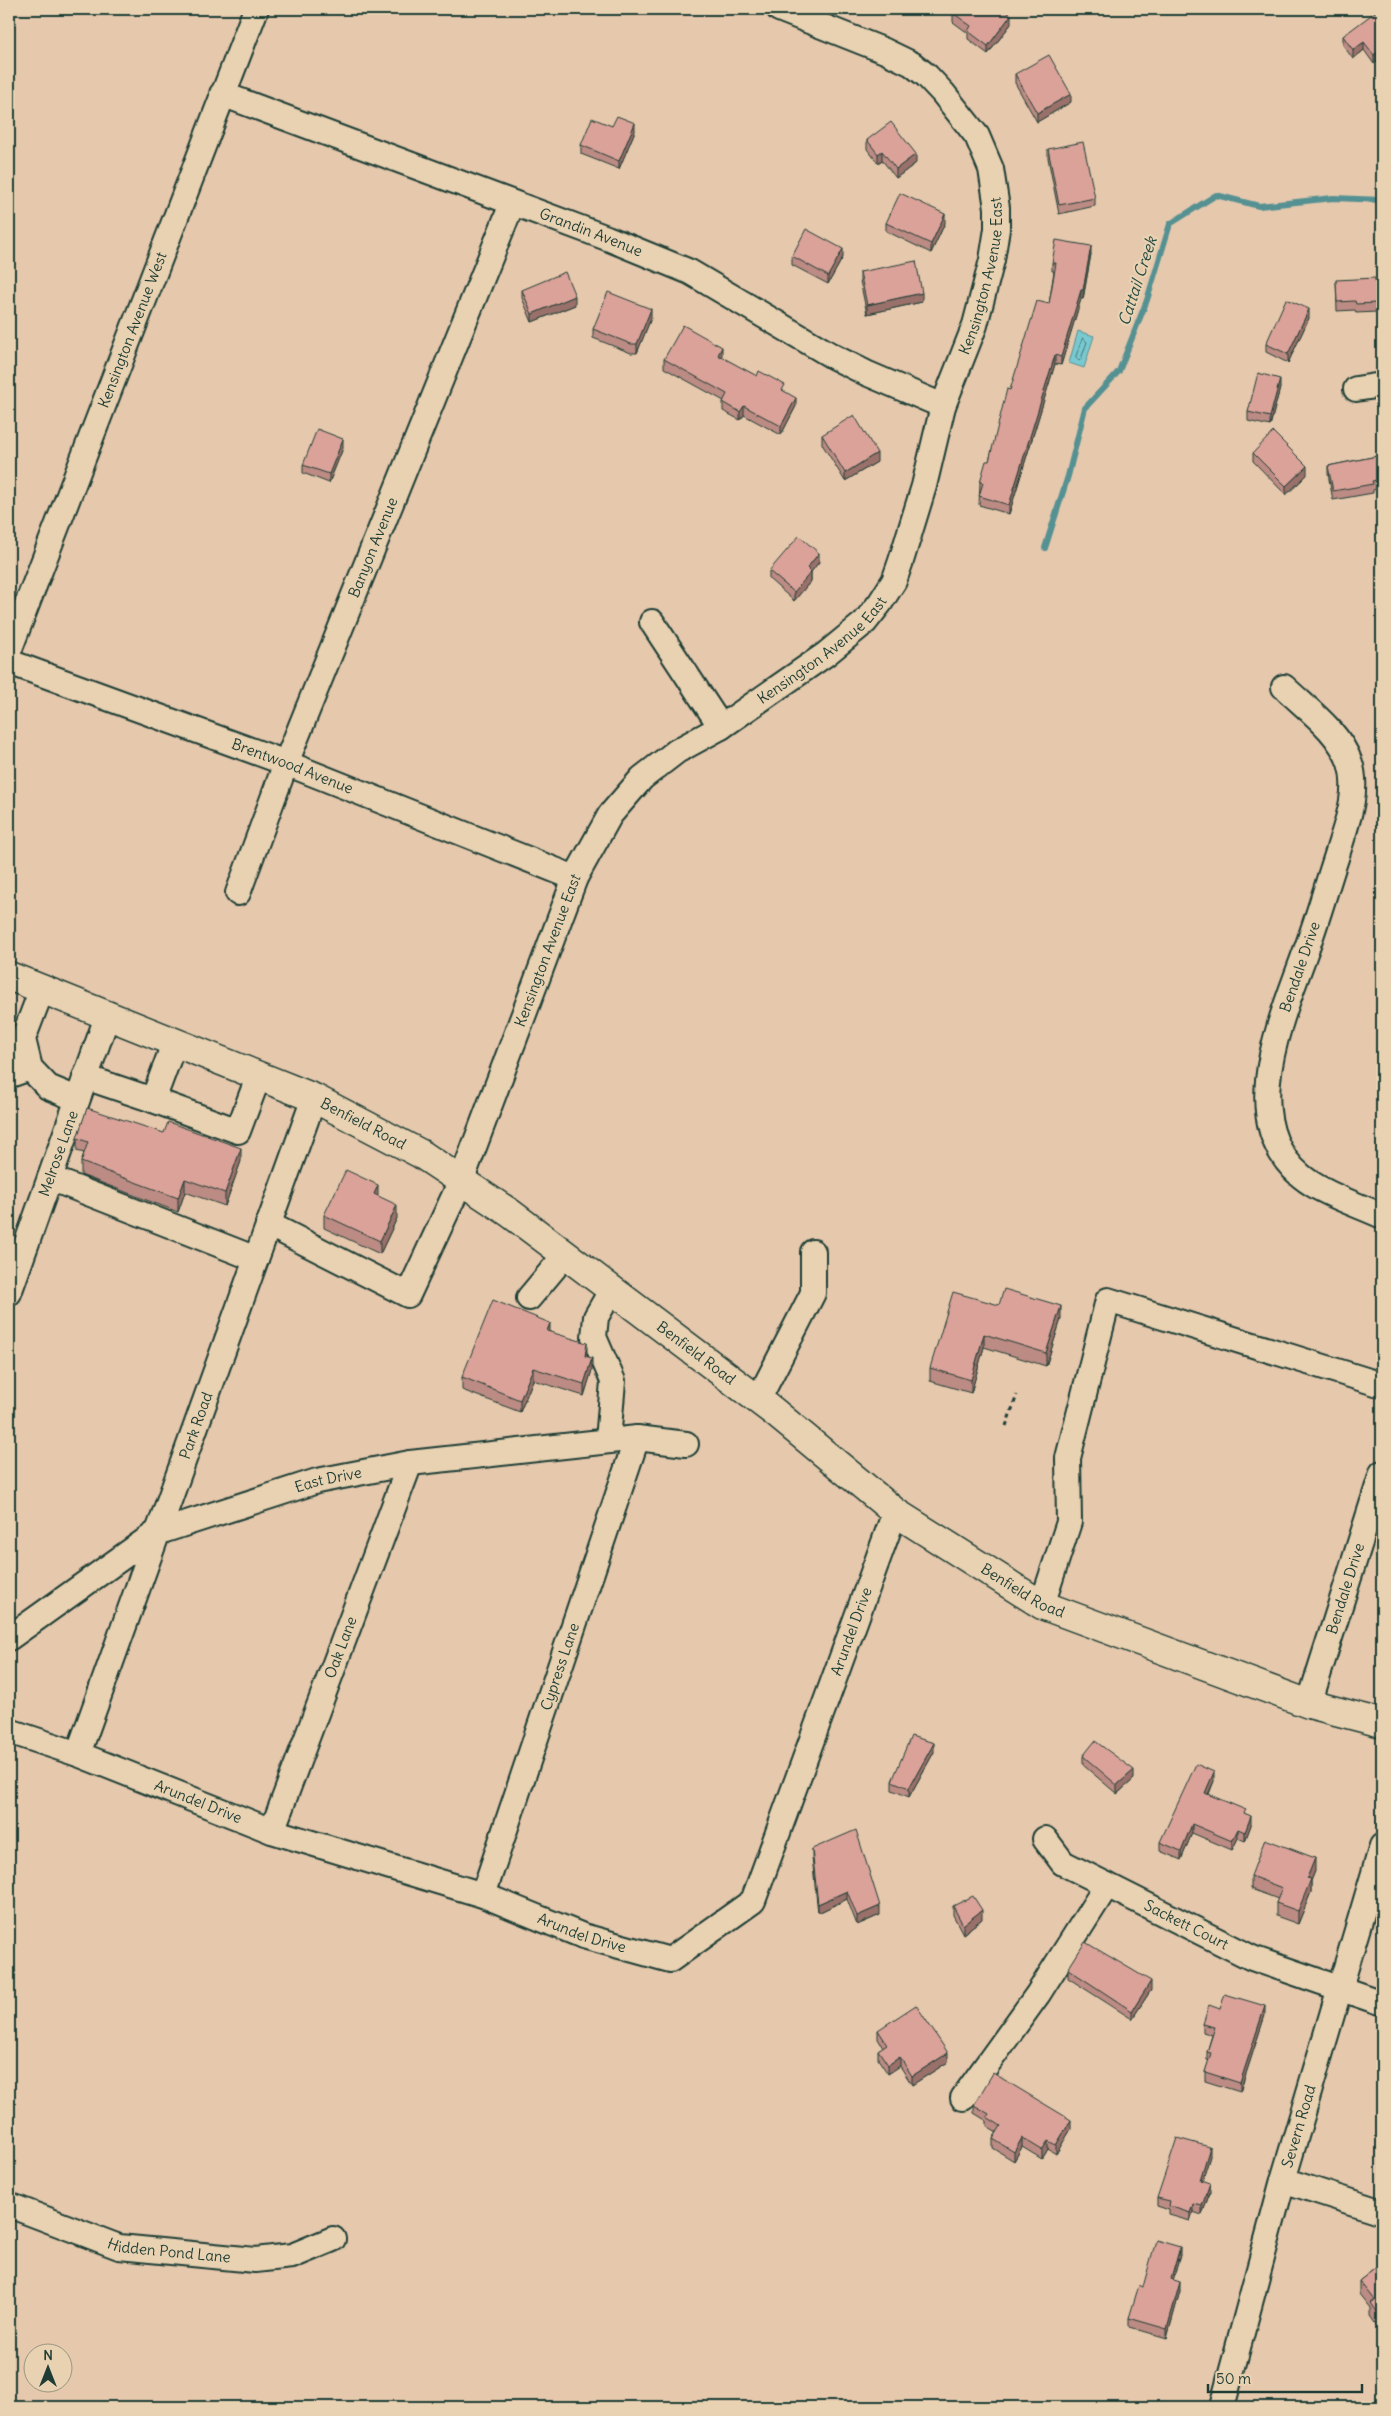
<svg xmlns="http://www.w3.org/2000/svg" width="1391" height="2416" viewBox="0 0 1391 2416" font-family="Delius,sans-serif">
	<style>
		.water { fill: #79c9d1; stroke: #559192 }
		.lines { fill: none; stroke-linecap: round; stroke-linejoin: round }
		.shore { stroke: #437573; stroke-width: 1 }
		.stream { stroke: #559192; stroke-width: 6 }
		.minor-casing { stroke: #1f3d34; stroke-width: 28 }
		.major-casing { stroke: #1f3d34; stroke-width: 31 }
		.path { stroke: #1f3d34; stroke-width: 3; stroke-dasharray: 4 4; stroke-linecap: butt }
		.minor { stroke: #e9d2b2; stroke-width: 24 }
		.major { stroke: #e9d2b2; stroke-width: 28 }
		.wall { fill: #bc8b84; stroke: #1f3d34 }
		.shaded-wall { fill: #99716b; stroke: #1f3d34 }
		.building { fill: #dba299; stroke: #1f3d34 }
		.labels { text-anchor: middle; stroke-width: 4.5; stroke-linejoin: round; paint-order: stroke }
		.street-label { font-size: 15px; fill: #1f3d34; stroke: #e9d2b2 }
		.water-label { font-size: 16px; font-style: italic; fill: #284b44; stroke: #e9d2b2 }
	</style>
	<rect width="100%" height="100%" fill="#e6c8ad"/>
	<filter id="ink" filterUnits="userSpaceOnUse"><feTurbulence type="fractalNoise" baseFrequency=".02" numOctaves="2"/><feDisplacementMap in="SourceGraphic" scale="10" xChannelSelector="R" yChannelSelector="G"/><feConvolveMatrix kernelMatrix="1 2 1 2 8 2 1 2 1" color-interpolation-filters="sRGB"/></filter>
	<g filter="url(#ink)">
		<polygon class="water" points="1078,331 1094,336 1084,368 1069,363"/>
		<g class="lines">
			<polygon class="shore" points="1083,338 1087,342 1081,359 1079,361 1076,357"/>
			<polyline class="stream" points="1045,548 1068,476 1085,408 1119,371 1147,300 1170,224 1216,195 1259,206 1333,198 1382,200"/>
			<g class="minor-casing">
				<g id="minor">
					<path id="s1" d="M222,94L607,238L690,272L834,357L866,373L943,406"/>
					<polyline points="1356,389 1382,385"/>
					<polyline points="652,622 721,727"/>
					<path id="s2" d="M9,651L256,9"/>
					<path id="s3" d="M9,662L286,763L575,878"/>
					<path d="M1284,687C1308,710 1339,731 1350,763C1360,793 1345,827 1337,855C1326,888 1317,921 1305,953C1282,1018 1235,1120 1301,1176C1323,1194 1356,1204 1382,1216"/>
					<path id="s4" d="M238,893L286,763L512,204"/>
					<polyline points="42,989 23,1039 30,1068 48,1087 77,1099"/>
					<polyline points="9,1072 13,1074 30,1068"/>
					<polyline points="85,1077 153,1100 175,1041"/>
					<polyline points="153,1100 238,1131 259,1075"/>
					<polyline points="50,1178 256,1259"/>
					<path id="s5" d="M268,1224L408,1295L462,1179L575,878L610,815L642,778L677,751L721,727L826,654L865,622L880,603L894,581L901,561L924,486L943,406L975,325L992,260L997,229V208L991,169L977,136L943,93L927,76L912,64L885,51L779,9"/>
					<path id="s6" d="M9,1293L108,1014"/>
					<polyline points="529,1298 565,1255"/>
					<polyline points="758,1400 813,1293 813,1252"/>
					<polyline points="608,1441 613,1381 594,1337 596,1317 611,1291"/>
					<polyline points="1042,1605 1069,1522 1068,1458 1108,1300 1382,1385"/>
					<path id="s7" d="M9,1638L156,1533L317,1481L410,1463L637,1438L686,1444"/>
					<path id="s8" d="M1309,1704L1382,1473"/>
					<path id="s9" d="M9,1731L78,1754L272,1831L483,1895L583,1936L670,1960L753,1901L895,1512"/>
					<path id="s10" d="M78,1754L314,1098"/>
					<path id="s11" d="M272,1831L410,1463"/>
					<path id="s12" d="M1045,1839L1063,1863L1252,1958L1382,2003"/>
					<path id="s13" d="M483,1895L637,1438"/>
					<polyline points="963,2098 1038,1994 1107,1885"/>
					<polyline points="1283,2180 1382,2212"/>
					<path id="s14" d="M9,2205L119,2247L255,2260L292,2256L333,2239"/>
					<path id="s15" d="M1222,2407L1283,2180L1382,1846"/>
				</g>
			</g>
			<g class="major-casing">
				<g id="major">
					<path id="s16" d="M9,976L314,1098L421,1154L510,1213L773,1411L895,1512L1042,1605L1309,1704L1382,1723"/>
				</g>
			</g>
			<polyline class="path" points="1006,1426 1017,1395"/>
			<use href="#minor" class="minor"/>
			<use href="#major" class="major"/>
		</g>
		<g class="wall">
			<polygon points="953,13 1011,24 988,54 968,39 968,33 953,22"/>
			<polygon points="1382,14 1374,64 1364,50 1353,59 1343,45 1343,36"/>
			<polygon points="1015,74 1071,102 1037,122 1015,83"/>
			<polygon points="612,126 635,131 619,169 581,154 581,145"/>
			<polygon points="867,140 916,163 896,178 882,160 878,163 867,149"/>
			<polygon points="1048,149 1095,198 1095,206 1059,214 1048,158"/>
			<polygon points="886,223 945,223 931,253 886,231"/>
			<polygon points="1091,254 1083,299 1081,299 1061,365 1055,364 1009,514 979,505 980,482 989,461 1010,390 1049,304 1054,271 1052,271 1052,263"/>
			<polygon points="792,256 843,257 828,284 792,265"/>
			<polygon points="860,272 922,302 867,314 860,281"/>
			<polygon points="1336,280 1377,303 1377,312 1356,313 1355,310 1337,311"/>
			<polygon points="522,290 575,305 532,322 522,298"/>
			<polygon points="651,318 637,353 631,353 593,338 593,329"/>
			<polygon points="1309,318 1288,363 1266,352 1266,344"/>
			<polygon points="722,356 721,357 785,392 796,406 781,435 744,415 740,420 723,411 723,402 724,401 664,368 664,359"/>
			<polygon points="1280,388 1270,426 1248,421 1248,412"/>
			<polygon points="822,435 877,462 845,481 822,444"/>
			<polygon points="343,448 329,483 303,473 303,465"/>
			<polygon points="1253,453 1307,475 1286,495 1253,461"/>
			<polygon points="1382,455 1382,488 1373,490 1373,493 1333,500 1328,474 1328,466"/>
			<polygon points="819,562 811,572 811,581 794,601 769,579 769,571"/>
			<polygon points="77,1138 241,1161 225,1206 185,1192 178,1212 81,1175 81,1162 84,1153 77,1151"/>
			<polygon points="378,1197 397,1218 380,1254 324,1228 324,1215"/>
			<polygon points="999,1305 1061,1319 1046,1366 984,1347 971,1393 930,1381 930,1368"/>
			<polygon points="550,1332 587,1357 592,1370 584,1396 533,1380 520,1412 462,1390 462,1377"/>
			<polygon points="934,1752 909,1797 892,1790 892,1781"/>
			<polygon points="1083,1756 1134,1779 1117,1794 1083,1765"/>
			<polygon points="1214,1781 1209,1794 1246,1814 1251,1825 1245,1841 1238,1838 1232,1850 1192,1833 1181,1860 1160,1851 1160,1842"/>
			<polygon points="812,1849 880,1915 857,1925 847,1899 818,1913 812,1857"/>
			<polygon points="1315,1871 1311,1881 1311,1892 1298,1924 1276,1916 1276,1903 1278,1899 1251,1889 1251,1876"/>
			<polygon points="953,1906 982,1919 963,1934 953,1915"/>
			<polygon points="1068,1969 1151,1990 1132,2019 1068,1978"/>
			<polygon points="1220,2009 1265,2015 1240,2092 1205,2081 1205,2072 1209,2061 1207,2060 1207,2052 1212,2035 1203,2032 1203,2024"/>
			<polygon points="878,2030 948,2062 912,2085 900,2066 888,2074 878,2059 878,2050 883,2047 878,2039"/>
			<polygon points="974,2105 1071,2129 1056,2154 1048,2149 1042,2159 1022,2147 1014,2161 993,2148 993,2139 997,2132 987,2126 987,2121 974,2113"/>
			<polygon points="1210,2156 1202,2181 1210,2192 1202,2215 1193,2212 1190,2221 1169,2215 1169,2210 1157,2206 1157,2198"/>
			<polygon points="1180,2255 1173,2280 1180,2291 1167,2338 1129,2327 1129,2318 1143,2287"/>
			<polygon points="1382,2263 1382,2333 1370,2316 1370,2308 1359,2294 1359,2281"/>
		</g>
		<g class="shaded-wall">
			<polygon points="1011,15 1011,24 988,54 988,46"/>
			<polygon points="1364,42 1364,50 1353,59 1353,50"/>
			<polygon points="1382,49 1382,58 1374,64 1374,55"/>
			<polygon points="1071,94 1071,102 1037,122 1037,113"/>
			<polygon points="635,123 635,131 619,169 619,161"/>
			<polygon points="882,151 882,160 878,163 878,154"/>
			<polygon points="916,154 916,163 896,178 896,169"/>
			<polygon points="945,214 945,223 931,253 931,244"/>
			<polygon points="1091,246 1091,254 1083,299 1083,290"/>
			<polygon points="843,249 843,257 828,284 828,276"/>
			<polygon points="1081,290 1081,299 1061,365 1061,357"/>
			<polygon points="922,293 922,302 867,314 867,305"/>
			<polygon points="575,296 575,305 532,322 532,314"/>
			<polygon points="651,309 651,318 637,353 637,344"/>
			<polygon points="1309,309 1309,318 1288,363 1288,354"/>
			<polygon points="722,347 722,356 718,364 718,355"/>
			<polygon points="1055,355 1055,364 1009,514 1009,505"/>
			<polygon points="1280,379 1280,388 1270,426 1270,417"/>
			<polygon points="796,398 796,406 781,435 781,426"/>
			<polygon points="744,406 744,415 740,420 740,412"/>
			<polygon points="343,439 343,448 329,483 329,474"/>
			<polygon points="877,453 877,462 845,481 845,473"/>
			<polygon points="1307,466 1307,475 1286,495 1286,486"/>
			<polygon points="819,553 819,562 808,576 811,572 811,581 794,601 794,592 807,568"/>
			<polygon points="241,1148 241,1161 225,1206 225,1193"/>
			<polygon points="185,1179 185,1192 178,1212 178,1198"/>
			<polygon points="378,1185 378,1198 374,1194"/>
			<polygon points="397,1205 397,1218 380,1254 380,1241"/>
			<polygon points="1061,1306 1061,1319 1046,1366 1046,1353"/>
			<polygon points="550,1323 550,1335 547,1331"/>
			<polygon points="984,1334 984,1347 971,1393 971,1380"/>
			<polygon points="587,1343 587,1355 585,1368 585,1356"/>
			<polygon points="592,1358 592,1370 584,1396 584,1384"/>
			<polygon points="533,1368 533,1380 520,1412 520,1400"/>
			<polygon points="934,1743 934,1752 909,1797 909,1788"/>
			<polygon points="1134,1770 1134,1779 1117,1794 1117,1785"/>
			<polygon points="1214,1772 1214,1781 1205,1801 1205,1793"/>
			<polygon points="1251,1816 1251,1825 1245,1841 1245,1832"/>
			<polygon points="1192,1824 1192,1833 1181,1860 1181,1851"/>
			<polygon points="1238,1829 1238,1838 1232,1850 1232,1841"/>
			<polygon points="1315,1858 1315,1871 1311,1881 1311,1892 1298,1924 1298,1911 1307,1878"/>
			<polygon points="847,1891 847,1899 818,1913 818,1904"/>
			<polygon points="880,1906 880,1915 857,1925 857,1916"/>
			<polygon points="982,1910 982,1919 963,1934 963,1925"/>
			<polygon points="1151,1981 1151,1990 1132,2019 1132,2011"/>
			<polygon points="1265,2006 1265,2015 1240,2092 1240,2083"/>
			<polygon points="948,2053 948,2062 912,2085 912,2076"/>
			<polygon points="900,2057 900,2066 888,2074 888,2065"/>
			<polygon points="1071,2120 1071,2129 1056,2154 1056,2145"/>
			<polygon points="1022,2138 1022,2147 1014,2161 1014,2152"/>
			<polygon points="1048,2141 1048,2149 1042,2159 1042,2150"/>
			<polygon points="1210,2147 1210,2156 1200,2189 1200,2180"/>
			<polygon points="1210,2183 1210,2192 1202,2215 1202,2206"/>
			<polygon points="1193,2204 1193,2212 1190,2221 1190,2213"/>
			<polygon points="1180,2247 1180,2255 1171,2288 1171,2279"/>
			<polygon points="1180,2282 1180,2291 1167,2338 1167,2329"/>
		</g>
		<g class="building">
			<polygon points="956,9 1003,9 1011,15 988,46 968,31 971,26 953,13"/>
			<polygon points="1379,9 1382,14 1382,49 1374,55 1364,42 1353,50 1343,36"/>
			<polygon points="1049,55 1071,94 1037,113 1015,74"/>
			<polygon points="617,116 635,123 619,161 581,145 592,118 612,126"/>
			<polygon points="891,122 916,154 896,169 882,151 878,154 867,140"/>
			<polygon points="1083,142 1095,198 1059,205 1048,149"/>
			<polygon points="900,193 945,214 931,244 886,223"/>
			<polygon points="806,229 843,249 828,276 792,256"/>
			<polygon points="1056,240 1091,246 1083,290 1081,290 1061,357 1055,355 1009,505 979,496 983,483 980,482 986,461 989,461 1007,389 1010,390 1037,301 1049,304 1056,263 1052,263"/>
			<polygon points="916,261 922,293 867,305 860,272"/>
			<polygon points="565,272 575,296 532,314 522,290"/>
			<polygon points="1375,278 1377,303 1356,304 1355,301 1337,302 1336,280"/>
			<polygon points="608,292 651,309 637,344 631,344 593,329"/>
			<polygon points="1286,299 1309,309 1288,354 1266,344"/>
			<polygon points="683,325 722,347 718,355 757,376 759,371 785,385 782,390 796,398 781,426 744,406 740,412 723,402 727,394 664,359"/>
			<polygon points="1258,373 1280,379 1270,417 1248,412"/>
			<polygon points="854,415 877,453 845,473 822,435"/>
			<polygon points="317,429 343,439 329,474 303,465"/>
			<polygon points="1273,432 1307,466 1286,486 1253,453"/>
			<polygon points="1382,455 1382,479 1372,481 1373,484 1333,491 1328,466"/>
			<polygon points="799,536 819,553 807,568 811,572 794,592 769,571"/>
			<polygon points="87,1108 164,1133 168,1122 241,1148 225,1193 185,1179 178,1198 81,1162 88,1142 77,1138"/>
			<polygon points="346,1170 378,1185 374,1194 397,1205 380,1241 324,1215"/>
			<polygon points="1004,1289 1061,1306 1046,1353 984,1334 971,1380 930,1368 953,1292 999,1305"/>
			<polygon points="493,1300 550,1323 547,1331 587,1343 585,1356 592,1358 584,1384 533,1368 520,1400 462,1377"/>
			<polygon points="911,1736 934,1743 909,1788 892,1781"/>
			<polygon points="1095,1741 1134,1770 1117,1785 1083,1756"/>
			<polygon points="1196,1764 1214,1772 1205,1793 1246,1810 1244,1813 1251,1816 1245,1832 1238,1829 1232,1841 1192,1824 1181,1851 1160,1842"/>
			<polygon points="856,1830 880,1906 857,1916 847,1891 818,1904 812,1849"/>
			<polygon points="1265,1839 1315,1858 1307,1878 1311,1879 1298,1911 1276,1903 1282,1888 1251,1876"/>
			<polygon points="973,1896 982,1910 963,1925 953,1906"/>
			<polygon points="1085,1942 1151,1981 1132,2011 1068,1969"/>
			<polygon points="1225,1994 1265,2006 1240,2083 1205,2072 1211,2053 1207,2052 1215,2027 1203,2024 1209,2005 1220,2009"/>
			<polygon points="916,2005 948,2053 912,2076 900,2057 888,2065 878,2050 887,2044 878,2030"/>
			<polygon points="993,2073 1071,2120 1056,2145 1048,2141 1042,2150 1022,2138 1014,2152 993,2139 1001,2126 987,2117 989,2114 974,2105"/>
			<polygon points="1177,2138 1210,2147 1200,2180 1210,2183 1202,2206 1193,2204 1190,2213 1169,2206 1170,2201 1157,2198"/>
			<polygon points="1156,2240 1180,2247 1171,2279 1180,2282 1167,2329 1129,2318 1139,2285 1143,2287"/>
			<polygon points="1382,2263 1382,2320 1370,2303 1374,2300 1359,2281"/>
		</g>
	</g>
	<g class="labels">
		<g class="street-label">
			<text dy="5" stroke="none"><textPath href="#s1" startOffset="394">Grandin Avenue</textPath></text>
			<text dy="5" stroke="none"><textPath href="#s5" startOffset="1369">Kensington Avenue East</textPath></text>
			<text dy="5" stroke="none"><textPath href="#s2" startOffset="344">Kensington Avenue West</textPath></text>
			<text dy="5" stroke="none"><textPath href="#s4" startOffset="371">Banyon Avenue</textPath></text>
			<text dy="5" stroke="none"><textPath href="#s5" startOffset="949">Kensington Avenue East</textPath></text>
			<text dy="5" stroke="none"><textPath href="#s3" startOffset="302">Brentwood Avenue</textPath></text>
			<text dy="5" stroke="none"><textPath href="#s5" startOffset="529">Kensington Avenue East</textPath></text>
			<text transform="translate(1300 967) rotate(-71)" y="5">Bendale Drive</text>
			<text dy="5" stroke="none"><textPath href="#s16" startOffset="384">Benfield Road</textPath></text>
			<text dy="5" stroke="none"><textPath href="#s6" startOffset="148">Melrose Lane</textPath></text>
			<text dy="5" stroke="none"><textPath href="#s16" startOffset="789">Benfield Road</textPath></text>
			<text dy="5" stroke="none"><textPath href="#s10" startOffset="349">Park Road</textPath></text>
			<text dy="5" stroke="none"><textPath href="#s7" startOffset="361">East Drive</textPath></text>
			<text dy="5" stroke="none"><textPath href="#s16" startOffset="1194">Benfield Road</textPath></text>
			<text dy="5" stroke="none"><textPath href="#s8" startOffset="121">Bendale Drive</textPath></text>
			<text dy="5" stroke="none"><textPath href="#s9" startOffset="1089">Arundel Drive</textPath></text>
			<text dy="5" stroke="none"><textPath href="#s11" startOffset="196">Oak Lane</textPath></text>
			<text dy="5" stroke="none"><textPath href="#s13" startOffset="241">Cypress Lane</textPath></text>
			<text dy="5" stroke="none"><textPath href="#s9" startOffset="202">Arundel Drive</textPath></text>
			<text dy="5" stroke="none"><textPath href="#s12" startOffset="168">Sackett Court</textPath></text>
			<text dy="5" stroke="none"><textPath href="#s9" startOffset="608">Arundel Drive</textPath></text>
			<text dy="5" stroke="none"><textPath href="#s15" startOffset="291">Severn Road</textPath></text>
			<text dy="5" stroke="none"><textPath href="#s14" startOffset="168">Hidden Pond Lane</textPath></text>
		</g>
		<g class="water-label">
			<text transform="translate(1137 281) rotate(-72)" y="6">Cattail Creek</text>
		</g>
	</g>
	<rect width="1391" height="2416" fill="none" stroke="#e9d2b2" stroke-width="30"/>
	<rect x="15" y="15" width="1361" height="2386" fill="none" stroke="#1f3d34" stroke-width="2" filter="url(#ink)"/>
	<g transform="translate(48 2368)"><circle r="24" fill="#e9d2b2" stroke="#989680"/>
	<path d="M0-4L9 19L0 12L-9 19Z" fill="#1f3d34"/>
	<text y="-8" font-size="14" font-weight="bold" text-anchor="middle" fill="#1f3d34">N</text>
	</g>
	<path d="M1208 2384v8h154v-8" fill="none" stroke="#1f3d34" stroke-width="2.5"/>
	<text x="1216" y="2384" font-size="15" fill="#1f3d34" stroke="#e9d2b2" stroke-width="4" paint-order="stroke">50 m</text>
</svg>
